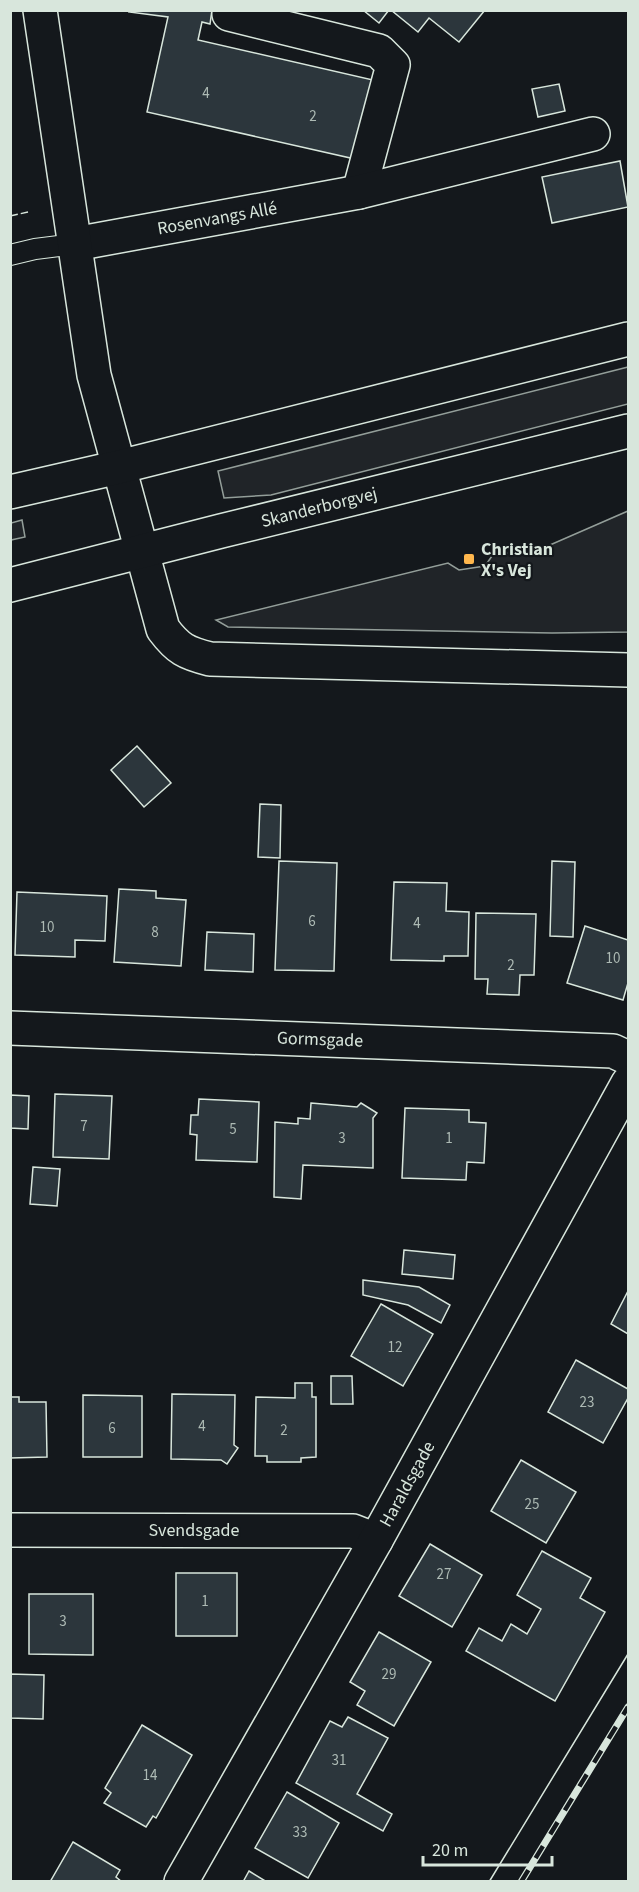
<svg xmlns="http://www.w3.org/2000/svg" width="639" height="1892" viewBox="0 0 639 1892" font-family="'Source Sans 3',sans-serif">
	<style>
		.green { fill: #202428; stroke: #939e99; stroke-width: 1.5 }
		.building { fill: #2c363c; stroke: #d8e6dc; stroke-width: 1.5 }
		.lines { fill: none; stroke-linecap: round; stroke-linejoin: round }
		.service-casing { stroke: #d8e6dc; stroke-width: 22 }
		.minor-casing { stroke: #d8e6dc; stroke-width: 36 }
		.tertiary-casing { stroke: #d8e6dc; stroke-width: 36 }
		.service { stroke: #14181c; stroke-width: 20 }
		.minor { stroke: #14181c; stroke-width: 33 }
		.tertiary { stroke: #14181c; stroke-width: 33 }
		.tram { stroke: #d8e6dc; stroke-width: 1.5 }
		.rail-casing { stroke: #d8e6dc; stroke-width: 7 }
		.rail { stroke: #14181c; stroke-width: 4.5; stroke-dasharray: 14; stroke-linecap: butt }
		.fence { stroke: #d8e6dc; stroke-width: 1.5; stroke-dasharray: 8 3; stroke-linecap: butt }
		.poi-dot { fill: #ffb74d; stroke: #14181c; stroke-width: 2 }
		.labels { text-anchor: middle; stroke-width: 4.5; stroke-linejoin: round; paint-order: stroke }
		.number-label { font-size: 15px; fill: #adbab4 }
		.street-label { font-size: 18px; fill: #d8e6dc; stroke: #14181c }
		.poi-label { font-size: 18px; font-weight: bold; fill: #d8e6dc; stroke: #14181c; text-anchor: start }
	</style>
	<rect width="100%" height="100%" fill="#14181c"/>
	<g class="green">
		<polygon points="628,367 628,404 271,495 224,498 218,471"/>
		<polygon points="628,511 628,632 552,633 228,627 216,620 448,563 459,570 485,566 492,556 550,545"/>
		<polygon points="22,520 25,537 11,540 11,523"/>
	</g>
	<g class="building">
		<polygon points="130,10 212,10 210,24 202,22 198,40 373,80 355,159 147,112 168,17 129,12"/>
		<polygon points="363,10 389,10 379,23"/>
		<polygon points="391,10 485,10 459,42 429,18 418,32"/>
		<polygon points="559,84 565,111 538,117 532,89"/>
		<polygon points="620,161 628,207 552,223 542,177"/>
		<polygon points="137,746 171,783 144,807 111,770"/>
		<polygon points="260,804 281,805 280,858 258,857"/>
		<polygon points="279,861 337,863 334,971 275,970"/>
		<polygon points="552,861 575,862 573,937 550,936"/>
		<polygon points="394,882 447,883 446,911 469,912 468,956 444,956 444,961 391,960"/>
		<polygon points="119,889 156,891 156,898 186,900 181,966 114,962"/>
		<polygon points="17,892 107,896 105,941 75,940 75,957 15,955"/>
		<polygon points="476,913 536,914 534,975 520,975 519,995 487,994 488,979 475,979"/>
		<polygon points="585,926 628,940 628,983 623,1000 567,983"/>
		<polygon points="207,932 254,934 253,972 205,970"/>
		<polygon points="55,1094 112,1096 109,1159 53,1157"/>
		<polygon points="10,1095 29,1096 28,1129 10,1128"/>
		<polygon points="199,1099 259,1102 257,1162 196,1160 197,1135 190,1134 191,1115 198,1115"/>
		<polygon points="311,1103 357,1107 361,1103 377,1113 373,1118 373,1168 303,1165 301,1199 274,1197 275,1122 298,1124 298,1118 310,1119"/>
		<polygon points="405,1108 469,1110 469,1122 486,1123 484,1163 467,1162 466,1180 402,1178"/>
		<polygon points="33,1167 60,1169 57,1206 30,1204"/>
		<polygon points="404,1250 455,1255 453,1279 402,1274"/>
		<polygon points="363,1280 419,1287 450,1305 441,1323 408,1305 363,1295"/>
		<polygon points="628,1291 628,1334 611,1324"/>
		<polygon points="381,1304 433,1334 403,1386 351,1356"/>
		<polygon points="576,1360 628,1389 628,1398 603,1443 548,1412"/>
		<polygon points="331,1376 352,1376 353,1404 331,1404"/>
		<polygon points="295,1383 312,1383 312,1397 316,1397 316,1457 301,1458 301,1462 267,1462 267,1456 255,1456 256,1397 295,1398"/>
		<polygon points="172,1394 235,1395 234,1445 238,1448 227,1464 221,1460 171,1459"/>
		<polygon points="83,1395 142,1396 142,1457 83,1457"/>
		<polygon points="10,1397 19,1397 19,1402 46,1402 47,1457 10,1458"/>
		<polygon points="521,1460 576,1492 546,1543 491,1511"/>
		<polygon points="430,1544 482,1575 452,1627 399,1596"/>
		<polygon points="542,1551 591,1578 580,1598 605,1612 555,1701 466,1651 479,1628 502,1641 511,1624 527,1634 541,1609 517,1595"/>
		<rect x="176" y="1573" width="61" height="63"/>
		<polygon points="29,1594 93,1594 93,1655 29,1654"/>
		<polygon points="379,1632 431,1662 394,1726 357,1705 365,1691 350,1682"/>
		<polygon points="10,1674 44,1675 43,1719 10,1718"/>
		<polygon points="348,1717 388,1738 357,1794 392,1814 383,1831 296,1783 330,1721 342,1727"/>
		<polygon points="142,1725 192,1755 156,1818 153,1816 146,1827 104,1803 111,1793 105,1788"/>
		<polygon points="287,1792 339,1823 308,1878 255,1848"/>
		<polygon points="73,1842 120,1870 116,1877 122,1882 50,1882"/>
		<polygon points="249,1871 267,1882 243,1882"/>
	</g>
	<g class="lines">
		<g class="service-casing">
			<polyline id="service" points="10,255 35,249 75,244"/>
		</g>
		<g class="minor-casing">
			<g id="minor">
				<polyline points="229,14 379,51 393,65 359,192"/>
				<polyline points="75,244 359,192 593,134"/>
				<polyline points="10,1028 613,1051 628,1058"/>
				<polyline points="10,1530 353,1531 376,1540"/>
				<polyline points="181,1882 376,1540 628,1083"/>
			</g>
		</g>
		<g class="tertiary-casing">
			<g id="tertiary">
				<path d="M40,10L94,375L163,629C178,649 186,653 210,659L628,670"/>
				<polyline points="10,492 119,467 628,339"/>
				<polyline points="10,585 221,531 628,431"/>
			</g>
		</g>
		<use href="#service" class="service"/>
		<use href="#minor" class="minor"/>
		<use href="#tertiary" class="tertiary"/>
		<polyline class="tram" points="489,1882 628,1654"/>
		<g class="rail-casing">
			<polyline id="rail" points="521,1882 628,1707"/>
		</g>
		<use href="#rail" class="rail"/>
		<polyline class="fence" points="10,216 28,212"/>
	</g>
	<rect class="poi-dot" x="463" y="553" width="12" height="12" rx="3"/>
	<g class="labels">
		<g class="number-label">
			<text x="206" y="98">4</text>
			<text x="313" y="121">2</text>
			<text x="312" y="926">6</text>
			<text x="417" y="928">4</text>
			<text x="47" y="932">10</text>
			<text x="155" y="937">8</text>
			<text x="613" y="963">10</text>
			<text x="511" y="970">2</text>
			<text x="84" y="1131">7</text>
			<text x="233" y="1134">5</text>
			<text x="342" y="1143">3</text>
			<text x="449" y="1143">1</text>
			<text x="395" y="1352">12</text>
			<text x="587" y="1407">23</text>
			<text x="202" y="1431">4</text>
			<text x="112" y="1433">6</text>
			<text x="284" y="1435">2</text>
			<text x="532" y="1509">25</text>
			<text x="444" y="1579">27</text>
			<text x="205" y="1606">1</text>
			<text x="63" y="1626">3</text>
			<text x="389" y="1679">29</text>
			<text x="339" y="1765">31</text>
			<text x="150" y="1780">14</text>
			<text x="300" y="1837">33</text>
		</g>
		<g class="street-label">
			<text transform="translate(217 218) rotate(-10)" y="6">Rosenvangs Allé</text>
			<text transform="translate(319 507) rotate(-14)" y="6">Skanderborgvej</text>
			<text transform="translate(320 1039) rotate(2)" y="6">Gormsgade</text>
			<text transform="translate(407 1484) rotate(-61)" y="6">Haraldsgade</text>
			<text x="194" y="1536">Svendsgade</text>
		</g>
		<g class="poi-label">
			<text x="481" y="555">Christian<tspan x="481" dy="21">X's Vej</tspan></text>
		</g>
	</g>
	<rect width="639" height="1892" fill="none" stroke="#d8e6dc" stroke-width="24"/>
	<path d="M423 1856v9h129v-9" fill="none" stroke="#d8e6dc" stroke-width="3"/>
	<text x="432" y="1856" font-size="18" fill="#d8e6dc" stroke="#14181c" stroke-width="4.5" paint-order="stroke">20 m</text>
</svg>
